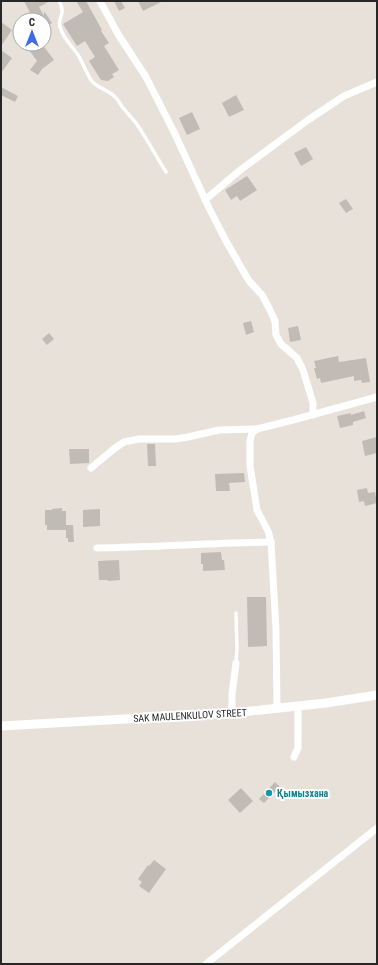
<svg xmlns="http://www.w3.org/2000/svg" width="378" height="965" viewBox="0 0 378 965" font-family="'Roboto Condensed',sans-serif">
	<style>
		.building { fill: #c1bbb6 }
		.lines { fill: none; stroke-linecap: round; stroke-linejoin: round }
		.lane { stroke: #fff; stroke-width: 3.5 }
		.street { stroke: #fff; stroke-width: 7 }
		.secondary { stroke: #fff; stroke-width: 9 }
		.culture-dot { fill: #0f9aa8; stroke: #fff; stroke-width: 1.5 }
		.labels { text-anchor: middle; stroke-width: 4; stroke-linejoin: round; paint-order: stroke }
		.street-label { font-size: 10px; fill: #272727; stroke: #fff }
		.culture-label { font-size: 10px; font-weight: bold; fill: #0d838f; stroke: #fff; text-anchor: start }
	</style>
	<rect width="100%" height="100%" fill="#e8e1d9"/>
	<g class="building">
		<polygon points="24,1 50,1 39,7 44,16 44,11 52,23 49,25 51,28 44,32 44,20 34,20"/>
		<polygon points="76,1 86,1 102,30 101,31 109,43 104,46 119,70 112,74 114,77 108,81 101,80 89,61 95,57 85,41 77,46 63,24 83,12"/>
		<polygon points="114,1 121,1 125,8 119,11"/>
		<polygon points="138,1 163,1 143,11"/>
		<polygon points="1,22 12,30 1,46"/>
		<polygon points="38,44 42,44 54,60 42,69 38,75 30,70 37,61 29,50"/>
		<polygon points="1,50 12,58 1,73"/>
		<polygon points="1,87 18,96 15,102 1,95"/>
		<polygon points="236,95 244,110 229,117 222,103"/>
		<polygon points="192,112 200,129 187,135 179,118"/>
		<polygon points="306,147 313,159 301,166 294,153"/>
		<polygon points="247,176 257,190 240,201 237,196 231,200 225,190"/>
		<polygon points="346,199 353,209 346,213 339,203"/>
		<polygon points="251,321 254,332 246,335 243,323"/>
		<polygon points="298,326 301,340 290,342 288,328"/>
		<polygon points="49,333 54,339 47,345 42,339"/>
		<polygon points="338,356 339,362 366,358 370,382 362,383 361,380 354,381 354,376 321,383 320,378 317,379 314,368 316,368 314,361"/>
		<polygon points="364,411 366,418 353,422 353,425 340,428 337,416 351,413 351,415"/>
		<polygon points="377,437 377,453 365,456 362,441"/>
		<polygon points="147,444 155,444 156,466 148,466"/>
		<polygon points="69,449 89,449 89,463 70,464"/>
		<polygon points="244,473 245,482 229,483 230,491 216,491 215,474"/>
		<polygon points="367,488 368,493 375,492 377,503 365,506 364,501 359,502 357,490"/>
		<polygon points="62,508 62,511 66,511 66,530 47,530 47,525 45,525 45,510 52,510 52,509"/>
		<polygon points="100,509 100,526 83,527 83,510"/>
		<polygon points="66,525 73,525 74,542 68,542 68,538 66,538"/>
		<polygon points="221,552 222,560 224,560 225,570 203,571 203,564 201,564 201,553"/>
		<polygon points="119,560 120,580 108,581 107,580 99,580 98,561"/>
		<polygon points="247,597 266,597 267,646 248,647"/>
		<polygon points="275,782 280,787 264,803 259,799"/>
		<polygon points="241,788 253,801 240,813 228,800"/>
		<polygon points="154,860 166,869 149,893 139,886 142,882 138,879 148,865 149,866"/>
	</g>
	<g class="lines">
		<g class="lane">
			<path d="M59,1C67,15 57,17 60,27C63,38 72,46 78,55C83,63 86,72 91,80C96,88 108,89 115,97C119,100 120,105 124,109C128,114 132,118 136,123C147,139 156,156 166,172"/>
			<polyline points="236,613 237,648 236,663"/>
		</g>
		<g class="street">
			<polyline points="100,1 118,34 146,77 174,132 209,208 226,241 249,281 262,295 269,308 275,321 276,335 281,344 297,358 303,370 313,403 313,415"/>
			<polyline points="205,200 239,171 308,120 344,96 377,82"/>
			<polyline points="257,429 252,433 250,441 250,466 254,491 257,510 268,531 271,542 276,629 277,709"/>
			<polyline points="91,468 115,448 124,442 139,439 175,439 188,437 219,430 257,429 293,420 377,397"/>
			<path d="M97,548C155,547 213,543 271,542"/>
			<polyline points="232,713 232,694 236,663"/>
			<polyline points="294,757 298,748 298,707"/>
			<polyline points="206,964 377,828"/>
		</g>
		<polyline class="secondary" points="1,726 232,713 326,703 377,695"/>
	</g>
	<circle class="culture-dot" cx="269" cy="793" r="4"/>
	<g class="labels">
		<g class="street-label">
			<text transform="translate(190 715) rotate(-3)" y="4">SAK MAULENKULOV STREET</text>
		</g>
		<g class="culture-label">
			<text x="277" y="797">Қымызхана</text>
		</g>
	</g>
	<rect width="378" height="965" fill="none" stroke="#272727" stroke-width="4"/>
	<g transform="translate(32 32)"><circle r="19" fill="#ffffff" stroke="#a9a9a9"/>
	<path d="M0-3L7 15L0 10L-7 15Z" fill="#4369eb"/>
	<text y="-6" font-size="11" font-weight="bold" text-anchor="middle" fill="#272727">С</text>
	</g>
</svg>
